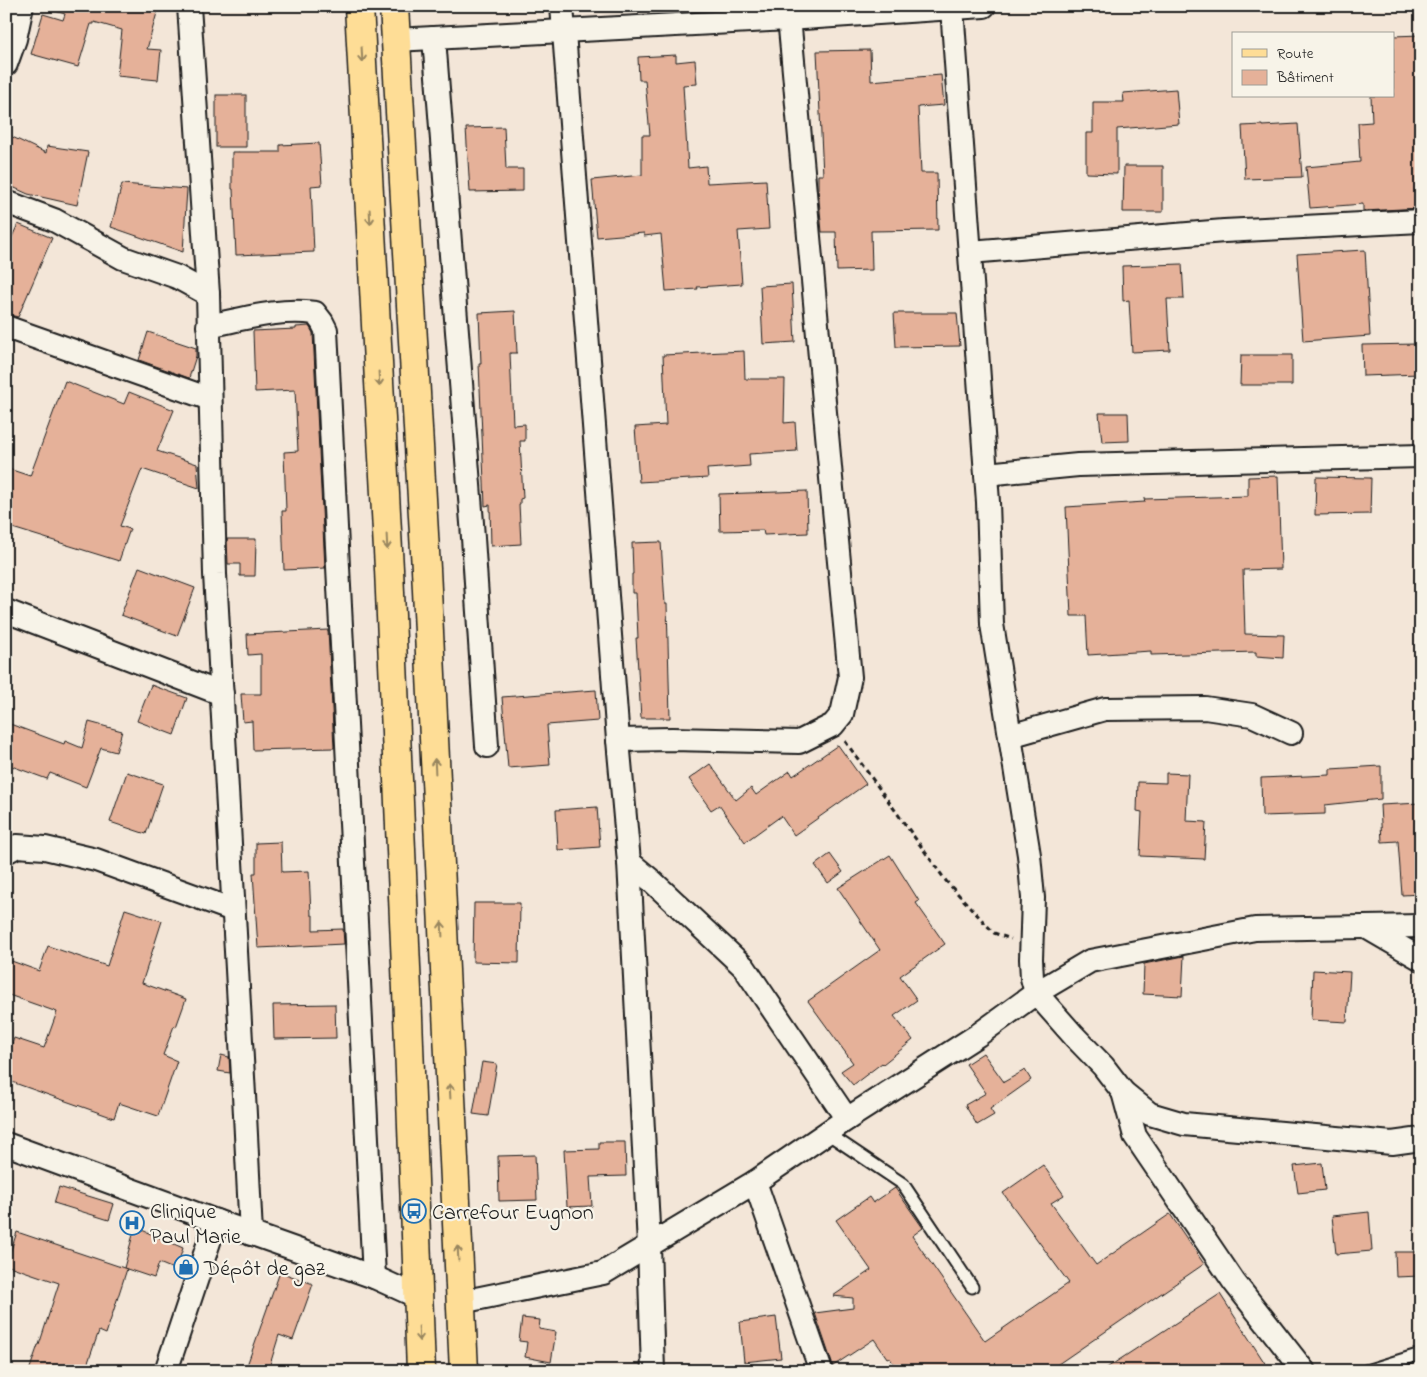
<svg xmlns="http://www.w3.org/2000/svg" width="1427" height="1377" viewBox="0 0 1427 1377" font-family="'Indie Flower',sans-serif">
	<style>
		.building { fill: #e5b199; stroke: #1c1c1c }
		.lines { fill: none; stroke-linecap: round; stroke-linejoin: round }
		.service-casing { stroke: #1c1c1c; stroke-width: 15 }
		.minor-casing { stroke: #1c1c1c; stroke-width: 26 }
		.primary-casing { stroke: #1c1c1c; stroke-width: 31 }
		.path { stroke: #1c1c1c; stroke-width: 3; stroke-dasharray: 5 4; stroke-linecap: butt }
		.service { stroke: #f7f3e8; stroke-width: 11 }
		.minor { stroke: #f7f3e8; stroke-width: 22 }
		.primary { stroke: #fedd96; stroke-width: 28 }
		.oneway { stroke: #98865f }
		.labels { text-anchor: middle; stroke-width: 4.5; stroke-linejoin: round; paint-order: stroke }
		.poi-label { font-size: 22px; fill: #1c1c1c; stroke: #f7f3e8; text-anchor: start }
	</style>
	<rect width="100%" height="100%" fill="#f3e6d8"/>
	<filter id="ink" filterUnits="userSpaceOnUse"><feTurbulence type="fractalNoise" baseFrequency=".02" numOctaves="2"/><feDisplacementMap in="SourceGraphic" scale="10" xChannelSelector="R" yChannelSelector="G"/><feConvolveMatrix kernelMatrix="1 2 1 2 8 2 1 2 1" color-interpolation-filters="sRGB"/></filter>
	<g filter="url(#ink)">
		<g class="building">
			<polygon points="56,6 150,6 158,9 147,49 161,50 158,80 117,76 122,30 94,22 94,24 91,24 78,67 31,54 43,14 63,20 65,14 55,11"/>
			<polygon points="1421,35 1421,102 1418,102 1421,140 1421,208 1363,211 1363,204 1310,208 1306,167 1360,162 1358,123 1372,122 1371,96 1393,96 1393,36"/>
			<polygon points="870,50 871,81 941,75 944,105 918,107 921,173 937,173 938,230 871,231 872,270 837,271 836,232 822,232 818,189 818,175 823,175 817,51"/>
			<polygon points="676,55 676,62 695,60 697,84 683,85 688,168 706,166 707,183 766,180 769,229 738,231 742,284 697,287 698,289 666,291 661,234 644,236 644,233 597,237 592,180 642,175 642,135 650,135 645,80 639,80 638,57"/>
			<polygon points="1176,89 1179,124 1117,129 1117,174 1086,173 1086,133 1093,133 1093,102 1124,102 1123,93"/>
			<rect x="216" y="95" width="30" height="52"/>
			<polygon points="1298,124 1302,177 1245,179 1242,126 1262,125 1262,126"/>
			<polygon points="504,127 506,169 523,169 523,191 470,192 466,128"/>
			<polygon points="6,134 46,153 47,146 88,152 77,205 28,194 6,184"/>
			<polygon points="319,143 322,185 311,186 314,252 236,255 233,189 232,189 232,152 280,152 280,145"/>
			<polygon points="1124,166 1163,166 1163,212 1123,212"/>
			<polygon points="122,184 187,189 183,252 111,227"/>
			<polygon points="18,224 52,238 18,317 6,314 6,250"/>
			<polygon points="1365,250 1370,336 1303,341 1297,254"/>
			<polygon points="1182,264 1184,299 1167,299 1170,350 1132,352 1129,300 1123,301 1122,266"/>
			<polygon points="792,284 795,342 763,344 760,286"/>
			<polygon points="515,311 517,353 510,353 513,425 525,424 525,441 520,441 523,498 520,499 520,504 519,504 521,544 491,546 490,505 485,506 479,364 481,364 479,313"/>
			<polygon points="894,313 957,313 960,346 896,347"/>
			<polygon points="309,326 313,333 325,568 284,570 282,511 286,511 284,452 298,451 295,390 255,392 253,331 296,329 296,327"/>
			<polygon points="148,332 196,348 196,356 189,378 139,360"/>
			<polygon points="1418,344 1420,374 1363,376 1362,345"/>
			<polygon points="744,351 745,379 785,379 784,423 795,422 797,451 749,454 750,466 707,469 708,478 639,482 635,427 666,425 663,355"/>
			<polygon points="1241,355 1292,355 1292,385 1240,385"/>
			<polygon points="65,381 124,404 129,392 174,410 157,451 197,464 199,488 142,469 120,526 130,529 119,561 6,526 6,468 30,476"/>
			<polygon points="1099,413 1128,413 1129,441 1102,442"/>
			<polygon points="1278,476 1281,569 1243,570 1245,634 1284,635 1283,658 1256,656 1256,652 1151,655 1151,651 1088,655 1086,616 1071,616 1066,507 1145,502 1144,499 1248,496 1248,477"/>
			<polygon points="1316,477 1371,478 1370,514 1315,515"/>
			<polygon points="807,491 808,533 764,535 763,530 720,531 719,494"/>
			<polygon points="227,539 256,539 255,576 240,576 240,564 228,564"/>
			<polygon points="661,542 665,604 667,604 670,718 641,718 636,638 638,638 636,593 632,593 632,574 633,574 632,543"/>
			<polygon points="139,567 195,588 177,636 121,615"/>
			<polygon points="328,630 334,748 253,750 252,721 243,722 241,694 261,694 261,654 248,655 247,634"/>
			<polygon points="151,685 187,698 174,735 137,721"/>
			<polygon points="596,690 598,721 547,725 550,765 508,768 502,697"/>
			<polygon points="89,722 122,731 116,752 101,748 86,787 50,773 47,779 6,764 6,733 10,724 64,744 65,741 82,748"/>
			<polygon points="838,745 866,784 794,835 781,816 745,842 719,805 711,810 689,779 710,764 736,800 751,788 756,795 790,771 793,776"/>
			<polygon points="1381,766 1381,799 1325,805 1325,814 1262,816 1261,778 1330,775 1330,769"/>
			<polygon points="127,772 163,784 146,834 110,822"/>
			<polygon points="1166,773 1188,774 1186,821 1206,822 1204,859 1140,856 1142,812 1137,811 1138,782 1166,783"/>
			<polygon points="1421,803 1421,894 1402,895 1398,841 1382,842 1380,805"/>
			<polygon points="597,807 600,847 558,850 556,810"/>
			<polygon points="281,842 282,872 309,871 311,915 313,915 313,930 343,929 344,944 258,948 253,873 256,873 256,843"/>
			<polygon points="830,854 843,872 828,883 815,865"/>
			<polygon points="890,855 919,901 916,903 945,944 900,976 917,1000 894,1016 913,1040 883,1064 882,1063 853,1085 841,1071 853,1063 808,1001 880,950 838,888"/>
			<polygon points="474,903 520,903 519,963 473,962"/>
			<polygon points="125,909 162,921 142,983 186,999 176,1027 174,1026 163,1055 177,1061 158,1116 119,1103 114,1118 6,1080 6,1062 14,1038 44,1048 57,1012 6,994 6,959 39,971 48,946 107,966"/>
			<polygon points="1184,956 1182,996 1143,994 1144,964"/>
			<polygon points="1313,970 1350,972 1347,1022 1311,1020"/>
			<polygon points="335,1004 336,1038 274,1039 273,1005"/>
			<polygon points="983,1053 1004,1082 1025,1070 1031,1080 990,1109 994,1115 977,1125 965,1105 986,1093 966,1064"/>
			<polygon points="221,1055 229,1057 230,1073 218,1071"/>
			<polygon points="482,1062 497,1064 488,1116 473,1114"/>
			<polygon points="599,1142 625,1142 626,1176 590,1177 592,1206 567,1207 564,1150 599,1149"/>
			<polygon points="535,1155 537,1200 499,1201 498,1156"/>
			<polygon points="1322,1163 1325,1190 1298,1193 1294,1166"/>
			<polygon points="1043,1165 1064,1195 1051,1203 1096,1265 1170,1214 1204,1264 1048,1371 899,1371 889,1357 887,1358 874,1339 833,1366 815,1313 853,1308 853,1298 833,1296 871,1270 836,1220 869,1197 873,1203 895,1188 923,1228 912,1236 985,1341 1069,1283 1003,1193"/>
			<polygon points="59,1187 114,1204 109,1220 54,1203"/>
			<polygon points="1369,1212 1372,1251 1336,1254 1332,1216"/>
			<polygon points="135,1227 183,1248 176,1270 159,1263 154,1278 124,1268"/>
			<polygon points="17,1232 127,1269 106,1334 99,1331 85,1371 29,1371 38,1345 39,1345 59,1283 6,1265"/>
			<polygon points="1395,1252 1421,1252 1421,1276 1396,1277"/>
			<polygon points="280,1272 313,1284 293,1340 279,1335 268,1371 245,1371"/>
			<polygon points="1220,1294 1270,1371 1102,1371"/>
			<polygon points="776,1317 781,1358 744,1362 740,1322"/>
			<polygon points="522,1318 540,1320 539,1329 556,1332 551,1362 525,1357 527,1342 519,1341"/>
		</g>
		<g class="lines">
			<g class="service-casing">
				<g id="service">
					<polyline points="827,1133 903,1184 972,1287"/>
					<polyline points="1366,1371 1421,1354"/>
				</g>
			</g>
			<g class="minor-casing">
				<g id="minor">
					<polyline points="189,6 208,294 215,574 244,1095 251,1234"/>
					<polyline points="562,6 618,740 629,862 649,1245 653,1371"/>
					<polyline points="952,8 988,502 992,624 1029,855 1033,898 1031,959 1032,978 1036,993 1090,961 1255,929 1421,926"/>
					<polyline points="434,38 472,523 487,746"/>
					<polyline points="396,40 788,19 984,6"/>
					<polyline points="6,64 15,39 22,6"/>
					<polyline points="6,202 54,220 123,258 177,277 208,294"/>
					<polyline points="970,252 1224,231 1421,221"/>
					<path d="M208,326C244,319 278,308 315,313L322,322L326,330L374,1277"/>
					<polyline points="6,327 210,399"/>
					<polyline points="986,474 1078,465 1421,456"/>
					<polyline points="6,611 222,694"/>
					<polyline points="1010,736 1105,709 1205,708 1252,715 1291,733"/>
					<polyline points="618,740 672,739 799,742 833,725 842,714 850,677 831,478 788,6"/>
					<polyline points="6,852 17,846 45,848 96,860 233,910"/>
					<polyline points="629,862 653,882 744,967 847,1119"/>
					<polyline points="1366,927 1421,959"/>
					<polyline points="1123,1092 1135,1136 1234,1282 1304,1371"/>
					<polyline points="6,1144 216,1221 374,1277 418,1297"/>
					<polyline points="755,1182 821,1371"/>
					<polyline points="461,1302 603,1273 755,1182 847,1119 978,1035 1036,993 1074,1036 1103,1066 1123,1092 1150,1114 1184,1124 1392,1143 1421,1139"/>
					<polyline points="166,1371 216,1221"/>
				</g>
			</g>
			<g class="primary-casing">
				<g id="primary">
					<polyline points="359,6 389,569 407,990 421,1371"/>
					<polyline points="394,6 426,569 464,1371"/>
				</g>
			</g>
			<polyline class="path" points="845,741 946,881 994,933 1011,939"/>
			<use href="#service" class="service"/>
			<use href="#minor" class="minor"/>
			<use href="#primary" class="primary"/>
		</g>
		<defs><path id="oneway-shaft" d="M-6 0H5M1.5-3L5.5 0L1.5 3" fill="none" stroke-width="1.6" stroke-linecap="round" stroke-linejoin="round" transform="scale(1.25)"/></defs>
		<g class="oneway">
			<use href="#oneway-shaft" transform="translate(362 55) rotate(87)"/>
			<use href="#oneway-shaft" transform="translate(370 217) rotate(87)"/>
			<use href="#oneway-shaft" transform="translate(379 379) rotate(87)"/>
			<use href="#oneway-shaft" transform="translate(387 542) rotate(87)"/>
			<use href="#oneway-shaft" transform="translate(435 766) rotate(-93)"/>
			<use href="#oneway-shaft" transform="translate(442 929) rotate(-93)"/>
			<use href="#oneway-shaft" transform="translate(450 1091) rotate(-93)"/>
			<use href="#oneway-shaft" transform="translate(458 1253) rotate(-93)"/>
			<use href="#oneway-shaft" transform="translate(419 1334) rotate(88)"/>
		</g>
	</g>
	<defs>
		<g id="bus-ring" transform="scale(1.25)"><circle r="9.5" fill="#f7f3e8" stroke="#1f6fb2" stroke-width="1.5"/><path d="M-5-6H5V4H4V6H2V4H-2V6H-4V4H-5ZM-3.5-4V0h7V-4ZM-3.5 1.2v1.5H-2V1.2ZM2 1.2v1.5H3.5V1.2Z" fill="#1f6fb2"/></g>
		<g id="hospital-ring" transform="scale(1.25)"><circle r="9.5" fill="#f7f3e8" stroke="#1f6fb2" stroke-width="1.5"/><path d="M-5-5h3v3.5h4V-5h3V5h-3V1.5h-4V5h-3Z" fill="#1f6fb2"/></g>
		<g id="shop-ring" transform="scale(1.25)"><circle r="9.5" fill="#f7f3e8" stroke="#1f6fb2" stroke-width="1.5"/><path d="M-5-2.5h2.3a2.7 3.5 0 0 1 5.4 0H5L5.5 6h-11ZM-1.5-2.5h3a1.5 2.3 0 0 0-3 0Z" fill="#1f6fb2"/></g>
	</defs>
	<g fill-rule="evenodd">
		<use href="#bus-ring" x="414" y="1211"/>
		<use href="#hospital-ring" x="132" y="1223"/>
		<use href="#shop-ring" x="186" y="1267"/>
	</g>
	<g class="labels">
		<g class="poi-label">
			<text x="150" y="1218">Clinique<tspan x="150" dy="25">Paul Marie</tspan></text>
			<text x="432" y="1219">Carrefour Eugnon</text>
			<text x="204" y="1275">Dépôt de gaz</text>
		</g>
	</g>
	<rect width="1427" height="1377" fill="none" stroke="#f7f3e8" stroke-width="25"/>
	<rect x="12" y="12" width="1402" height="1352" fill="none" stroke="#1c1c1c" stroke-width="2" filter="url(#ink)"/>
	<rect x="1232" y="32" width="162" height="65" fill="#f7f3e8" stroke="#9f9d96"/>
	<rect x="1242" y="49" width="25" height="8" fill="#fedd96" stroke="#9f9d96"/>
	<text x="1277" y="58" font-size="15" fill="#1c1c1c">Route</text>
	<rect x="1242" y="70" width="25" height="15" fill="#e5b199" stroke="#9f9d96"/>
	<text x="1277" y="82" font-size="15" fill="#1c1c1c">Bâtiment</text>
</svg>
